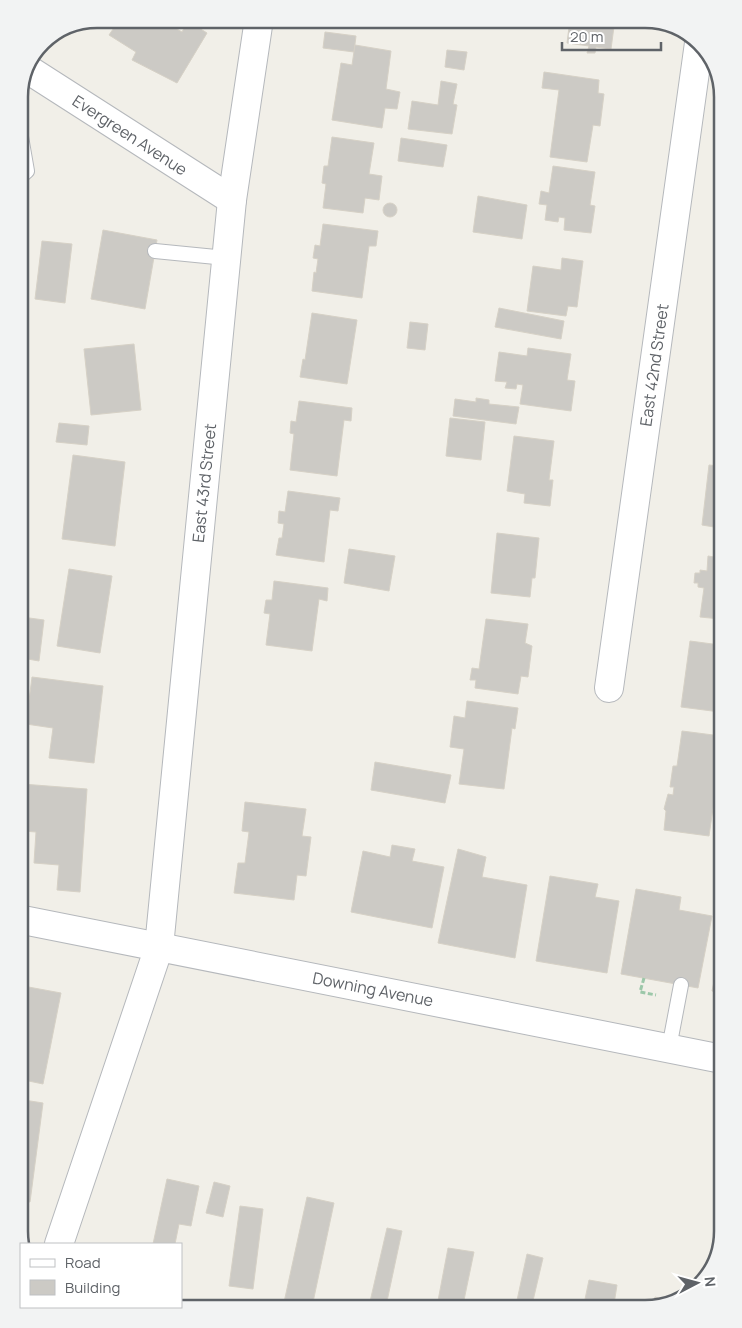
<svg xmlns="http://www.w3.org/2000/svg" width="742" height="1328" viewBox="0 0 742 1328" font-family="Manrope,sans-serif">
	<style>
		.building { fill: #cccac5; stroke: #d6d1c6 }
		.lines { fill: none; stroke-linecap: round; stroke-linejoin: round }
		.lane-casing { stroke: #b5b8bc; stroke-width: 16 }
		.street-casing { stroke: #b5b8bc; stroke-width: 30 }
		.path { stroke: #9cc7a9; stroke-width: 3; stroke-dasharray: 5 2.5; stroke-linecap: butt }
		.lane { stroke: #fff; stroke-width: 14 }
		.street { stroke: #fff; stroke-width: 28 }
		.labels { text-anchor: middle; stroke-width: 5; stroke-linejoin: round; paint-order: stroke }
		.street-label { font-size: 16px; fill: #5f6368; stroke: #fff }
		.rim { fill: none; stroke: #5f6368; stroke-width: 2.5 }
	</style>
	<rect width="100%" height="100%" fill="#f1efe8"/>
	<g class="building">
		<polygon points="120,19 160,19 182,32 188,21 207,33 177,83 132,60 136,52 109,35"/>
		<polygon points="348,19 398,19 397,27 348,21"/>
		<polygon points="570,19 615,19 611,49 596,47 595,53 587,53 589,46 567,43"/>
		<polygon points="325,32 356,36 354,52 323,48"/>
		<polygon points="355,45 391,51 386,89 400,92 397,109 385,108 382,128 332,120 341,63 352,65"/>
		<polygon points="447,50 467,52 464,70 445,67"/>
		<polygon points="544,72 599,80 598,93 604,94 600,126 593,125 587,162 550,157 559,90 542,88"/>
		<polygon points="441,81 457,84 453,104 457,105 452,134 408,129 412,101 438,105"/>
		<polygon points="332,137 374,143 369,174 382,176 379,200 365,198 363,213 323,208 326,184 322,183 324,166 328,166"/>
		<polygon points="401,138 447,145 443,167 398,161"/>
		<polygon points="553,166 595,172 590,205 595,206 591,233 564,230 565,218 559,217 558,222 545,220 547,205 539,204 541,191 549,193"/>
		<polygon points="478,196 527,205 522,239 473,232"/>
		<circle cx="390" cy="210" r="7"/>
		<polygon points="323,224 378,231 376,246 369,246 362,298 312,291 314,272 316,273 318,259 313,258 315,245 320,246"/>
		<polygon points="103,230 157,240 145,309 91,299"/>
		<polygon points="42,241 72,244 65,303 35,299"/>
		<polygon points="562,258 583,261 577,307 568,306 566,316 527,311 533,266 561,270"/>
		<polygon points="499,308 564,321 561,339 495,327"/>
		<polygon points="312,313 357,320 347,384 300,377 303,359 305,360"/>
		<polygon points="410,322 428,324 425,350 407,348"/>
		<polygon points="134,344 141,410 91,415 84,349"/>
		<polygon points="528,348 571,354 567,380 575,381 571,411 520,404 523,385 517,384 516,389 505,388 507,382 495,381 499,352 527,356"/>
		<polygon points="476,398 489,400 489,404 519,407 516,424 453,416 455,399 476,402"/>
		<polygon points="299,401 352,408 351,421 344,420 337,476 290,470 294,434 290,433 291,421 296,422"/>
		<polygon points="450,418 485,422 481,460 446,456"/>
		<polygon points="59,423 89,426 87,445 56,442"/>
		<polygon points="514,436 554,441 549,480 553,480 550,506 524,503 525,494 507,491"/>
		<polygon points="73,455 125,462 115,546 62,539"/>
		<polygon points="709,465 719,466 720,528 702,525"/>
		<polygon points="288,491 340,498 338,511 330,510 324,562 276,555 279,538 282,538 284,524 278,523 279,511 285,512"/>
		<polygon points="497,533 539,538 535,578 532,578 530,597 491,593"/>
		<polygon points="349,549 395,556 389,591 344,583"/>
		<polygon points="708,556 720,558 720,619 700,617 704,588 698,587 698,583 694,583 695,573 700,573 700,570 707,571"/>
		<polygon points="69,569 112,576 100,653 57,646"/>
		<polygon points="274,581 328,588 327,601 319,599 312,651 266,645 270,614 264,613 266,600 272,600"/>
		<polygon points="22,617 44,620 39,661 22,658"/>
		<polygon points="486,619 528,624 525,643 532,646 528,677 521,676 518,694 475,688 476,680 470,680 472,668 479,669"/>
		<polygon points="690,641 720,645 720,712 681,707"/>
		<polygon points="32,677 103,686 94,763 49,758 53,728 26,724"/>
		<polygon points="467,701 518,708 515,729 512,728 504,789 459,784 464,749 450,747 454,716 465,718"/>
		<polygon points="682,731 721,736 721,753 709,836 664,830 666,811 664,809 668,794 673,795 674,787 670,787 673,766 677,766"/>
		<polygon points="375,762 451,775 445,803 371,790"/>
		<polygon points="22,784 87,789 80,892 57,890 59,865 34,863 36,832 23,831"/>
		<polygon points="245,802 306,809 302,836 311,837 306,876 297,875 294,900 234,893 238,863 245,863 249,832 242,831"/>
		<polygon points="392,845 415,849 412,861 444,867 432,928 351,912 363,851 390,857"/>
		<polygon points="458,849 486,857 482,877 527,885 515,958 438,943"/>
		<polygon points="550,876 598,884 595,897 619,901 607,973 536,961"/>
		<polygon points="636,889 681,897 679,910 712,916 698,988 621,974"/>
		<polygon points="722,944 722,993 712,991"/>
		<polygon points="23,986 61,993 43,1084 24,1080"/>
		<polygon points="24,1100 43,1103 30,1202 24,1201"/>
		<polygon points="167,1179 199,1186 191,1226 179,1224 175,1244 153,1244"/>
		<polygon points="214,1182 230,1186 223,1217 206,1213"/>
		<polygon points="307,1197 334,1203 312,1307 283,1307"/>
		<polygon points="240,1206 263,1209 253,1289 229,1286"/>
		<polygon points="387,1228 402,1231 386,1306 369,1306"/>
		<polygon points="448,1248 474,1252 463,1305 437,1306"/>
		<polygon points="527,1254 543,1258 532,1305 516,1305"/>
		<polygon points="589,1280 617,1285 614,1304 584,1304"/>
		<polygon points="655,1297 676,1303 653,1303"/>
	</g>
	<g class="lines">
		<g class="lane-casing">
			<g id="lane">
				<polyline points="19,125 27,171 19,178"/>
				<polyline points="155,251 226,258"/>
				<polyline points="669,1048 681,985"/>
			</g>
		</g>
		<g class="street-casing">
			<g id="street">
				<polyline points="29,70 232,200"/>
				<polyline points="609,688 699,43"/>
				<polyline points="23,920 722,1059"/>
				<polyline points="59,1244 159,947 232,200 259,19"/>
			</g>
		</g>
		<polyline class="path" points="644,978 640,992 656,995"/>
		<use href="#lane" class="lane"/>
		<use href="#street" class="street"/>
	</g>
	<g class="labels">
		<g class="street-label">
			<text transform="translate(130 135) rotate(33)" y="6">Evergreen Avenue</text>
			<text transform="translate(654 365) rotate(-82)" y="6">East 42nd Street</text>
			<text transform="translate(204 483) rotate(-84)" y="6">East 43rd Street</text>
			<text transform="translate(373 989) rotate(11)" y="6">Downing Avenue</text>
		</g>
	</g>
	<path d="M0 0H742V1328H0ZM97 28H645A69 69 0 0 1 714 97V1231A69 69 0 0 1 645 1300H97A69 69 0 0 1 28 1231V97A69 69 0 0 1 97 28Z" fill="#f2f3f3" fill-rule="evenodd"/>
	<path class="rim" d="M97 28H645A69 69 0 0 1 714 97V1231A69 69 0 0 1 645 1300H97A69 69 0 0 1 28 1231V97A69 69 0 0 1 97 28Z"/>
	<rect x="20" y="1243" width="162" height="65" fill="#ffffff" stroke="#bfc1c3"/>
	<rect x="30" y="1259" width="25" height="8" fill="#ffffff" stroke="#bfc1c3"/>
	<text x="65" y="1268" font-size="15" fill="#5f6368">Road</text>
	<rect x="30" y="1280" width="25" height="15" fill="#cccac5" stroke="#bfc1c3"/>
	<text x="65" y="1293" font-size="15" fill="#5f6368">Building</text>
	<g transform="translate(697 1283) rotate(84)" stroke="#ffffff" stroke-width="4" paint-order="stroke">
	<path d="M0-4L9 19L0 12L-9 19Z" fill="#5f6368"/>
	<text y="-8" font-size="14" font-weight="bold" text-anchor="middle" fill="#5f6368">N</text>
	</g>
	<path d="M562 42v8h99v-8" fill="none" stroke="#5f6368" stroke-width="2.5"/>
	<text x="570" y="42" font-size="15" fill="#5f6368" stroke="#ffffff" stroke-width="4" paint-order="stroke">20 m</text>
</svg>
